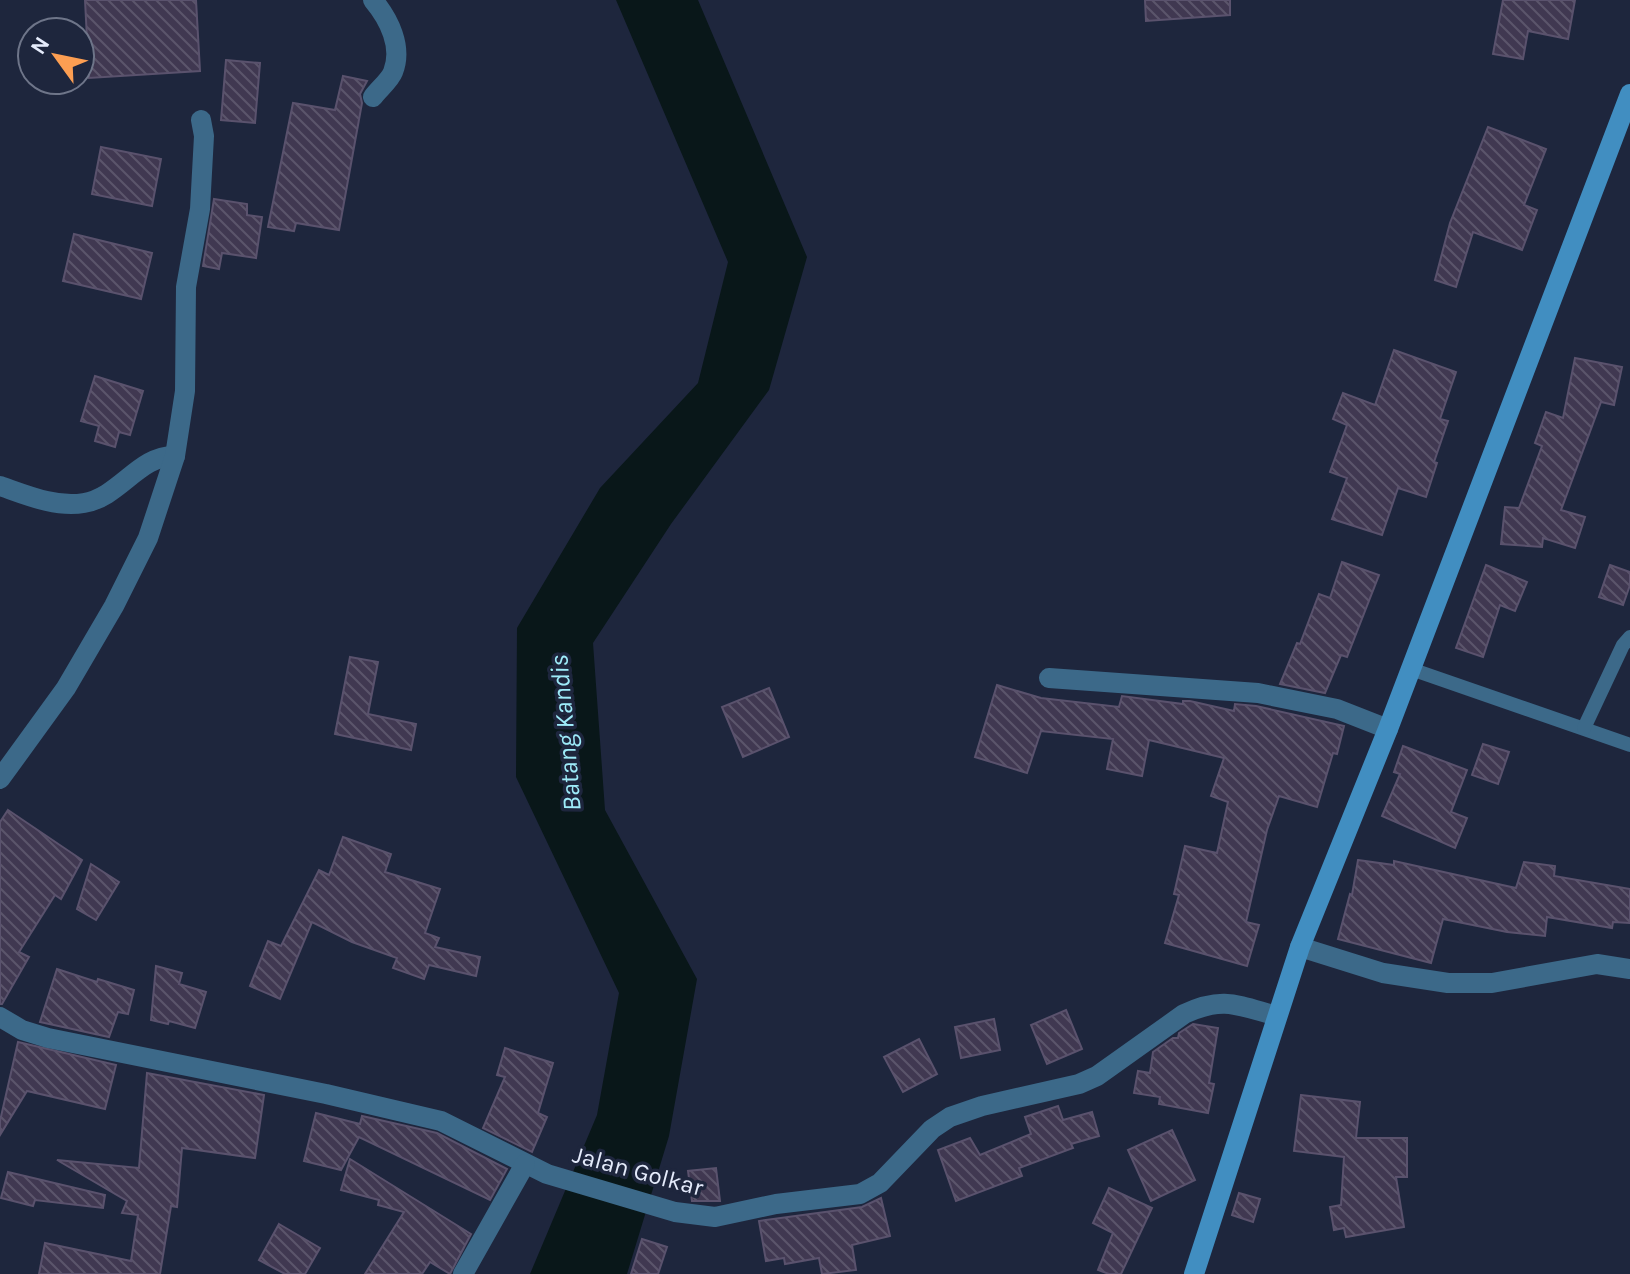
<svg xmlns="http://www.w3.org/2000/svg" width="1630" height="1274" viewBox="0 0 1630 1274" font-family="Karla,sans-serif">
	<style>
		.water { fill: #091719 }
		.building { fill: url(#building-back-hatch); stroke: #5a526d; stroke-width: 2 }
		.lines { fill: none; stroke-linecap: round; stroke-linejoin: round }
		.lane { stroke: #3c6989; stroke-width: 14 }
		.street { stroke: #3c6989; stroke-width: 20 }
		.secondary { stroke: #418ec1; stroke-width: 20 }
		.labels { text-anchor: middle; stroke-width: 7; stroke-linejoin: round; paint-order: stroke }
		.street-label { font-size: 24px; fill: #e5ebfb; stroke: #1e263d }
		.water-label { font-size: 26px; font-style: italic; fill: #9eebf9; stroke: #1e263d }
	</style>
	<defs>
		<pattern id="building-back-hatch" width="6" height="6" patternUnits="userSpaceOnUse" patternTransform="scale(2)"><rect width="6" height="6" fill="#403851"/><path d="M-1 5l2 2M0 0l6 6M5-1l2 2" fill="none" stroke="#5b556b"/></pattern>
	</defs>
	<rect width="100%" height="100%" fill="#1e263d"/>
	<polygon class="water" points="616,0 698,0 807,257 769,390 671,524 593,643 605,810 697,979 669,1136 627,1274 530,1274 597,1115 619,993 516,777 517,628 600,488 698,383 728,262"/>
	<g class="building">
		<polygon points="85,0 196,0 200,71 89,78"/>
		<polygon points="1145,0 1230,0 1230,15 1146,21"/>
		<polygon points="1503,0 1575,0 1568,39 1528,31 1523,59 1493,54"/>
		<polygon points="226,60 260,63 255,123 221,120"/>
		<polygon points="343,76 367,81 360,94 362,103 339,230 296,223 294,231 268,227 293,103 335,110"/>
		<polygon points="1488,127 1546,149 1524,205 1537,210 1522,250 1473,232 1456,287 1435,280 1450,223"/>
		<polygon points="101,147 161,159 152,206 92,194"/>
		<polygon points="214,199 247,204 247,215 262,217 256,258 222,253 219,269 203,266"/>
		<polygon points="74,234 152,253 141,299 63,281"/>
		<polygon points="1394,350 1456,372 1440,419 1448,421 1434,462 1437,463 1426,497 1398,488 1382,535 1332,519 1347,478 1330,472 1347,425 1333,419 1343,393 1375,405"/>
		<polygon points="1575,358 1622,367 1614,405 1601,402 1561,510 1585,517 1575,548 1543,538 1542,547 1501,544 1505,507 1519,508 1542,446 1535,443 1546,412 1563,418"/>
		<polygon points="95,376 143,391 130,435 119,432 115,447 95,441 99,426 81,421"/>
		<polygon points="1342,562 1379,575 1347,657 1341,655 1325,693 1280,684 1297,643 1300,644 1319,594 1330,598"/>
		<polygon points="1486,565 1527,582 1515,611 1500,605 1483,657 1456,648"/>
		<polygon points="1610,565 1630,572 1630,585 1623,605 1599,597"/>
		<polygon points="350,657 378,662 368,714 416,724 411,750 335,734"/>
		<polygon points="997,685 1041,698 1119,707 1122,696 1183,704 1183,701 1190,701 1234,711 1235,704 1256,706 1344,726 1337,754 1333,753 1317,807 1279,796 1267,830 1246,922 1259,925 1247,966 1165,943 1179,895 1174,894 1185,846 1217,853 1228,802 1211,796 1224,758 1149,740 1142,776 1107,769 1113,739 1041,731 1027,773 975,757"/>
		<polygon points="769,688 789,737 743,757 722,707"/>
		<polygon points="1483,744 1509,752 1498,784 1472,775"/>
		<polygon points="1403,746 1467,770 1451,812 1467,818 1455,848 1382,816 1400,774 1394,772"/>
		<polygon points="8,810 82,860 61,899 55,895 19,952 29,957 2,1004 0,1004 0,822"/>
		<polygon points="343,837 391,854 385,872 440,889 425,933 439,938 435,947 480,957 476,976 429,965 424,979 393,968 397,958 352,942 312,922 280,999 250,986 268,941 281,946 319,870 329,875"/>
		<polygon points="1358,860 1394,865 1394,861 1516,888 1524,862 1555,866 1554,876 1630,889 1630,923 1613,922 1612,928 1547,917 1545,936 1507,932 1443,919 1431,963 1338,939 1350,894 1352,895"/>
		<polygon points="91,864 119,882 96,920 77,909"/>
		<polygon points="156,966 182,973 179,984 206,992 195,1028 169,1021 168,1024 151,1020"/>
		<polygon points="57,969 97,982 98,979 134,990 128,1014 118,1012 109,1037 40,1022"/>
		<polygon points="1066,1010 1082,1049 1047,1064 1031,1025"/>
		<polygon points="994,1019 1000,1050 961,1058 955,1027"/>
		<polygon points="1193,1024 1218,1028 1209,1083 1214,1084 1208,1113 1159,1104 1160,1097 1134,1093 1138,1071 1150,1073 1153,1052 1173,1038 1178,1038 1179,1033"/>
		<polygon points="919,1039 937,1074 903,1092 884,1057"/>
		<polygon points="18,1042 116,1065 105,1109 27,1091 0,1135 0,1121"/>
		<polygon points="505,1048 553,1063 538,1113 547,1117 532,1152 483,1128 505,1077 497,1075"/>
		<polygon points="147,1073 264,1095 255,1158 182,1148 177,1207 171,1206 160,1274 39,1274 45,1243 131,1261 138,1215 122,1213 127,1201 57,1160 139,1168"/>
		<polygon points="1301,1095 1360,1102 1356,1138 1407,1138 1407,1177 1396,1177 1404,1227 1346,1237 1344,1228 1334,1230 1330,1207 1341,1205 1344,1157 1294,1151"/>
		<polygon points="1058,1106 1063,1120 1092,1112 1099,1136 1071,1144 1073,1148 1019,1168 1022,1176 956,1201 938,1150 970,1138 980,1155 1031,1134 1025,1117"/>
		<polygon points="316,1113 360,1124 362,1116 437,1133 507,1169 490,1200 359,1137 341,1170 304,1161"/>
		<polygon points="1172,1130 1195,1180 1151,1201 1128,1150"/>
		<polygon points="350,1159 471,1234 450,1274 430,1262 422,1274 365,1274 404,1212 378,1205 379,1200 341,1190"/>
		<polygon points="716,1168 720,1201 692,1201 688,1171"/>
		<polygon points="8,1172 105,1195 103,1208 35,1200 33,1206 1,1198"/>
		<polygon points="1109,1188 1152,1208 1121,1274 1109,1274 1098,1270 1113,1233 1093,1223"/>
		<polygon points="1239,1193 1260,1199 1253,1222 1232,1215"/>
		<polygon points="881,1198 890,1236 852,1245 856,1270 822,1274 819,1258 785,1264 784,1258 766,1261 759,1221 862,1207"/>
		<polygon points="279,1224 320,1248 305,1274 285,1274 259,1260"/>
		<polygon points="642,1239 667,1247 658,1274 631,1274"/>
	</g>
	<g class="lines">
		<g class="lane">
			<polyline points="1411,669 1630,745"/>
			<polyline points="1584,728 1623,645 1630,637"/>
		</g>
		<g class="street">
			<path d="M373,97C379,89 390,80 393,72C403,47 389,19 373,0"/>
			<path d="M0,486C26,495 56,508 84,503C120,497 139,455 175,456"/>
			<polyline points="1049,678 1258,693 1337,709 1388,729"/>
			<polyline points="0,779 66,688 114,606 148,538 175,456 185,391 186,287 200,209 204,136 201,120"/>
			<polyline points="1300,947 1383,973 1448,983 1492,983 1597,964 1630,969"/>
			<path d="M0,1017L22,1030L48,1038L326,1094L441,1121L547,1174L675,1212L715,1217L776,1204L860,1194L880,1183L932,1129L950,1117L982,1106L1079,1084L1097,1076L1184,1014C1223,996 1237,1005 1277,1016"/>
			<polyline points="463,1274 525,1164"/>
		</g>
		<polyline class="secondary" points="1194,1274 1300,947 1388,729 1630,94"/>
	</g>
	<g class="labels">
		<g class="street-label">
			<text transform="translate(638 1171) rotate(15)" y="8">Jalan Golkar</text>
		</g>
		<g class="water-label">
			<text transform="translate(565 733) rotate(-95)" y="9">Batang Kandis</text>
		</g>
	</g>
	<g transform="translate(56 56) rotate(303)"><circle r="38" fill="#1e263d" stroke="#6e7589" stroke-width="2"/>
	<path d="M0-6L14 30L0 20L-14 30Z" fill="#fc9e52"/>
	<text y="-12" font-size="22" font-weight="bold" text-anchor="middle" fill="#e5ebfb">N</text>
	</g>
</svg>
